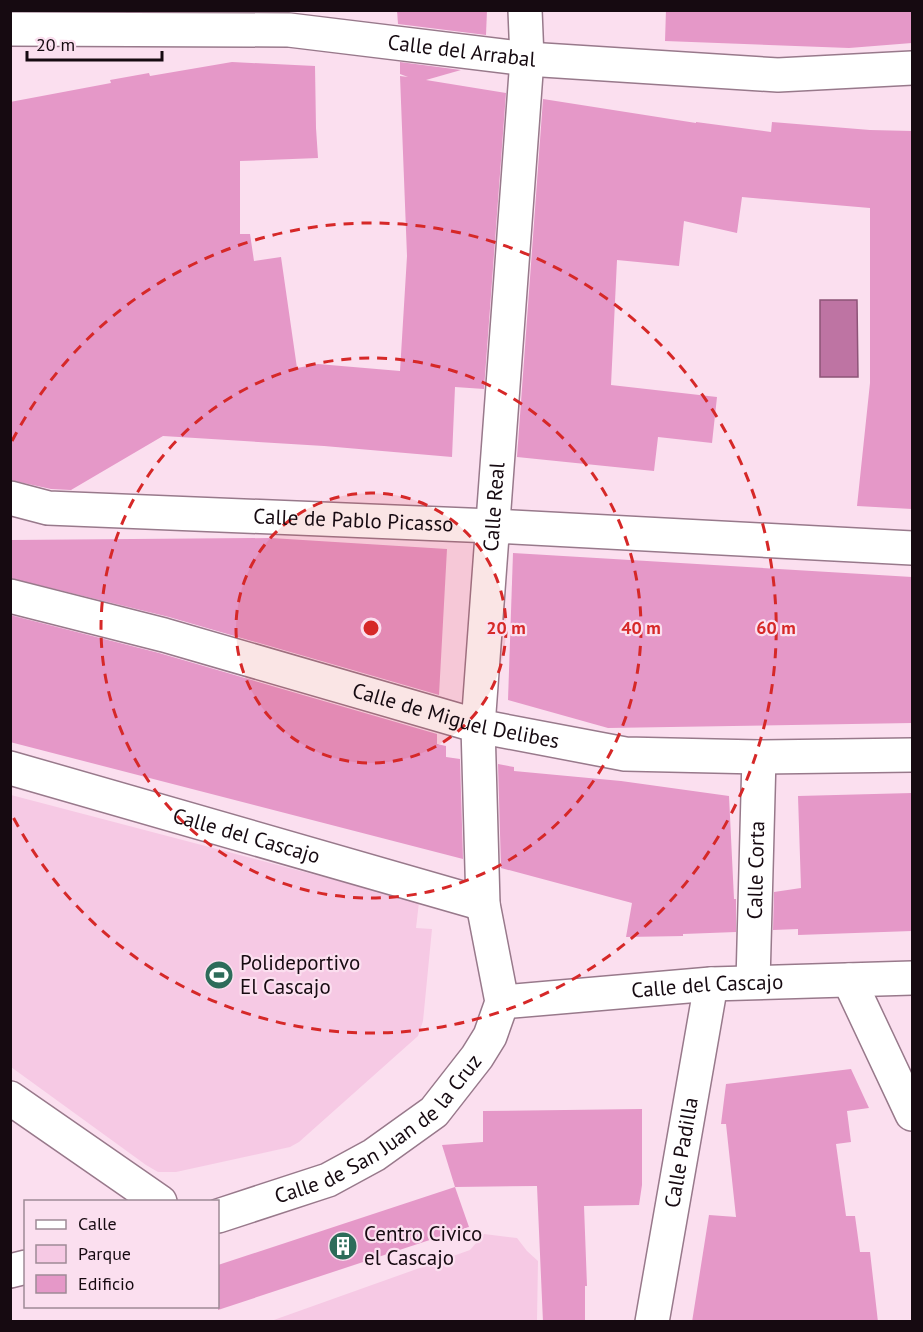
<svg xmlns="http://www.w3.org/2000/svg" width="923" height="1332" viewBox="0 0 923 1332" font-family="'PT Sans',sans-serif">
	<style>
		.green { fill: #f6c9e4 }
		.water { fill: #be74a3; stroke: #8c5477; stroke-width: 1.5 }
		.building { fill: #e598c8 }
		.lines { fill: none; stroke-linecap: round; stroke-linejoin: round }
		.pedestrian-casing { stroke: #98798b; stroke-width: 36 }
		.minor-casing { stroke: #98798b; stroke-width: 36 }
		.pedestrian { stroke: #fff; stroke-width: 33 }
		.minor { stroke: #fff; stroke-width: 33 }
		.ring { fill: none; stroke: #d62828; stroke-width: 3; stroke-dasharray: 10 8 }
		.labels { text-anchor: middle; stroke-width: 4.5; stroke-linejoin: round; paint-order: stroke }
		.street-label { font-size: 21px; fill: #160a11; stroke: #fbdfef }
		.poi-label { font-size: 21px; fill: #160a11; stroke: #fbdfef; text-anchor: start }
		.centre { fill: #d62828; stroke: #fbdfef; stroke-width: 3 }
		.ring-label { font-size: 18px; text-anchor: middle; font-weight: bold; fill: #d62828; stroke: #fbdfef; stroke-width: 4.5; stroke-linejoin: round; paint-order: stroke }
	</style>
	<rect width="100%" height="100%" fill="#fbdfef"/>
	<g class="green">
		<polygon points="11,795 419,902 416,928 432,929 423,1021 418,1036 299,1142 290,1147 176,1172 158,1172 146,1165 11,1067"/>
		<polygon points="484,1234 517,1238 527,1251 538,1261 537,1321 271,1321 470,1250"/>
	</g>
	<polygon class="water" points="820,300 857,300 858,377 820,377"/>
	<g class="building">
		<polygon points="397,10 487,10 486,35 398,24"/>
		<polygon points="666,10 912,10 912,43 849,48 665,41"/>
		<polygon points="232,62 315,66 316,128 318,158 240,161 240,234 250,234 254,261 281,257 297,368 318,364 400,371 407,256 400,76 408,77 400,74 400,62 461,70 426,80 506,93 484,389 455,387 452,457 324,446 163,436 71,490 51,489 10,480 10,102 111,83 110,80 149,73 150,76"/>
		<polygon points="543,99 696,123 696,122 771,132 772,122 870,130 912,131 912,509 857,506 870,383 870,208 742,197 737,233 684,221 679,266 617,260 611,385 717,397 712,443 658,437 654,471 517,457"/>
		<polygon points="271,538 447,549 439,695 169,617 10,578 10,540"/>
		<polygon points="513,553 912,577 912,723 608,728 508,700"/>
		<polygon points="10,615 159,653 437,734 437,744 446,746 446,757 460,759 463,859 10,742"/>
		<polygon points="498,764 514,767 514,771 621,781 729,796 734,899 736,899 736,932 683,934 683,936 626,937 632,903 501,868"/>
		<polygon points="912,793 912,931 798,935 798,929 773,930 774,892 801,888 798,796"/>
		<polygon points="851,1069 869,1108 847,1111 851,1142 836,1144 846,1216 855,1216 860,1252 870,1252 878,1322 692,1322 709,1215 736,1217 726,1124 721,1124 726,1084"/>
		<polygon points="642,1109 642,1185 639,1205 584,1206 587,1286 585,1286 585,1322 543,1322 537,1186 455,1187 442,1145 483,1142 483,1111"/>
		<polygon points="455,1187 469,1227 218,1310 218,1265"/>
	</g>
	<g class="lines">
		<g class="pedestrian-casing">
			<g id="pedestrian">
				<path id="s1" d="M753,982L759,757"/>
			</g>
		</g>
		<g class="minor-casing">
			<g id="minor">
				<path id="s2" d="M10,29L289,30L527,59L778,75L912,68"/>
				<path id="s3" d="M10,498L48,508L492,526L912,548"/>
				<path id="s4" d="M10,596L164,635L478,726L625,754L759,757L912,755"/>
				<path id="s5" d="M10,768L483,904"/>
				<polyline points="849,980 912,1114"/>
				<path id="s6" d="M502,1002L711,984L912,978"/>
				<polyline points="10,1098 160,1202"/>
				<path id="s7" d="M218,1216L328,1180L374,1155L434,1112L477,1057L490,1036L502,1002L483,904L478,726L527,59L525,10"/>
				<polyline points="10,1271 26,1267"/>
				<path id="s8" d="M652,1322L711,984"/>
			</g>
		</g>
		<use href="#pedestrian" class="pedestrian"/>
		<use href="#minor" class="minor"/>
	</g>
	<circle cx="371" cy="628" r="135" fill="#d62828" fill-opacity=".12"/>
	<g class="ring">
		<circle cx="371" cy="628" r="135"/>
		<circle cx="371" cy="628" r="270"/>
		<path d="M12 441A405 405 0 1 1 12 815"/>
	</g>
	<defs>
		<g id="stadium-disc" transform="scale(1.5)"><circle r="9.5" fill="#2d6c5a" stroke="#fbdfef"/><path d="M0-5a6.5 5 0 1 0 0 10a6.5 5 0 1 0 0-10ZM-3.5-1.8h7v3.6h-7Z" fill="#fff"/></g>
		<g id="building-disc" transform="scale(1.5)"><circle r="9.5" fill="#2d6c5a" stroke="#fbdfef"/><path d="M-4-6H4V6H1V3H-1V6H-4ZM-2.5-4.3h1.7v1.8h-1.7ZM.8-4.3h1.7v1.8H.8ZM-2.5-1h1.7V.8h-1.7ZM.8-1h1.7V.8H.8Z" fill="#fff"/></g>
	</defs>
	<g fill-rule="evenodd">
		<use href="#stadium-disc" x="219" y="975"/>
		<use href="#building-disc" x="343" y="1246"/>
	</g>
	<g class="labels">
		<g class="street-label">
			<text dy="7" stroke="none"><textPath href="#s2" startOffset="453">Calle del Arrabal</textPath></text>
			<text dy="7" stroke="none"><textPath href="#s7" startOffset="870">Calle Real</textPath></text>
			<text dy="7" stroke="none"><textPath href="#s3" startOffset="345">Calle de Pablo Picasso</textPath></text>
			<text dy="7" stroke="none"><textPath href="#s4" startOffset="462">Calle de Miguel Delibes</textPath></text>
			<text dy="7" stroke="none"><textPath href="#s5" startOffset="246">Calle del Cascajo</textPath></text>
			<text dy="7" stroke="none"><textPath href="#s1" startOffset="112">Calle Corta</textPath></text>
			<text dy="7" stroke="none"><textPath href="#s6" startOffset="206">Calle del Cascajo</textPath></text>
			<text dy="7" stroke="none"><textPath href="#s7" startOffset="186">Calle de San Juan de la Cruz</textPath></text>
			<text dy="7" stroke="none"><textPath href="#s8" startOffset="172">Calle Padilla</textPath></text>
		</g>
		<g class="poi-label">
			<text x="240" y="970">Polideportivo<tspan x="240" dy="24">El Cascajo</tspan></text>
			<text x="364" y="1241">Centro Civico<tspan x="364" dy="24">el Cascajo</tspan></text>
		</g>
	</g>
	<circle cx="371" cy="628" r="9" class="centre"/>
	<g class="ring-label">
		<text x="506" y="634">20 m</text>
		<text x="641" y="634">40 m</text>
		<text x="776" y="634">60 m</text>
	</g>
	<rect width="923" height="1332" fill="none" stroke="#160a11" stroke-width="24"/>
	<rect x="24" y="1200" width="195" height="108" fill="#fbdfef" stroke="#9f8a96" stroke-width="1.5"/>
	<rect x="36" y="1220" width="30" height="9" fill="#ffffff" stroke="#9f8a96" stroke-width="1.5"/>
	<text x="78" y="1230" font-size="18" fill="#160a11">Calle</text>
	<rect x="36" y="1245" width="30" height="18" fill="#f6c9e4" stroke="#9f8a96" stroke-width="1.5"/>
	<text x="78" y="1260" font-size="18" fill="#160a11">Parque</text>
	<rect x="36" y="1275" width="30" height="18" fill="#e598c8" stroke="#9f8a96" stroke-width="1.5"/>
	<text x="78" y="1290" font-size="18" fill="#160a11">Edificio</text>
	<path d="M27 51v9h135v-9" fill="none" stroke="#160a11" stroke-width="3"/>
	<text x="36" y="51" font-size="18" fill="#160a11" stroke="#fbdfef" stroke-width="4.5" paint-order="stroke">20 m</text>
</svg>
